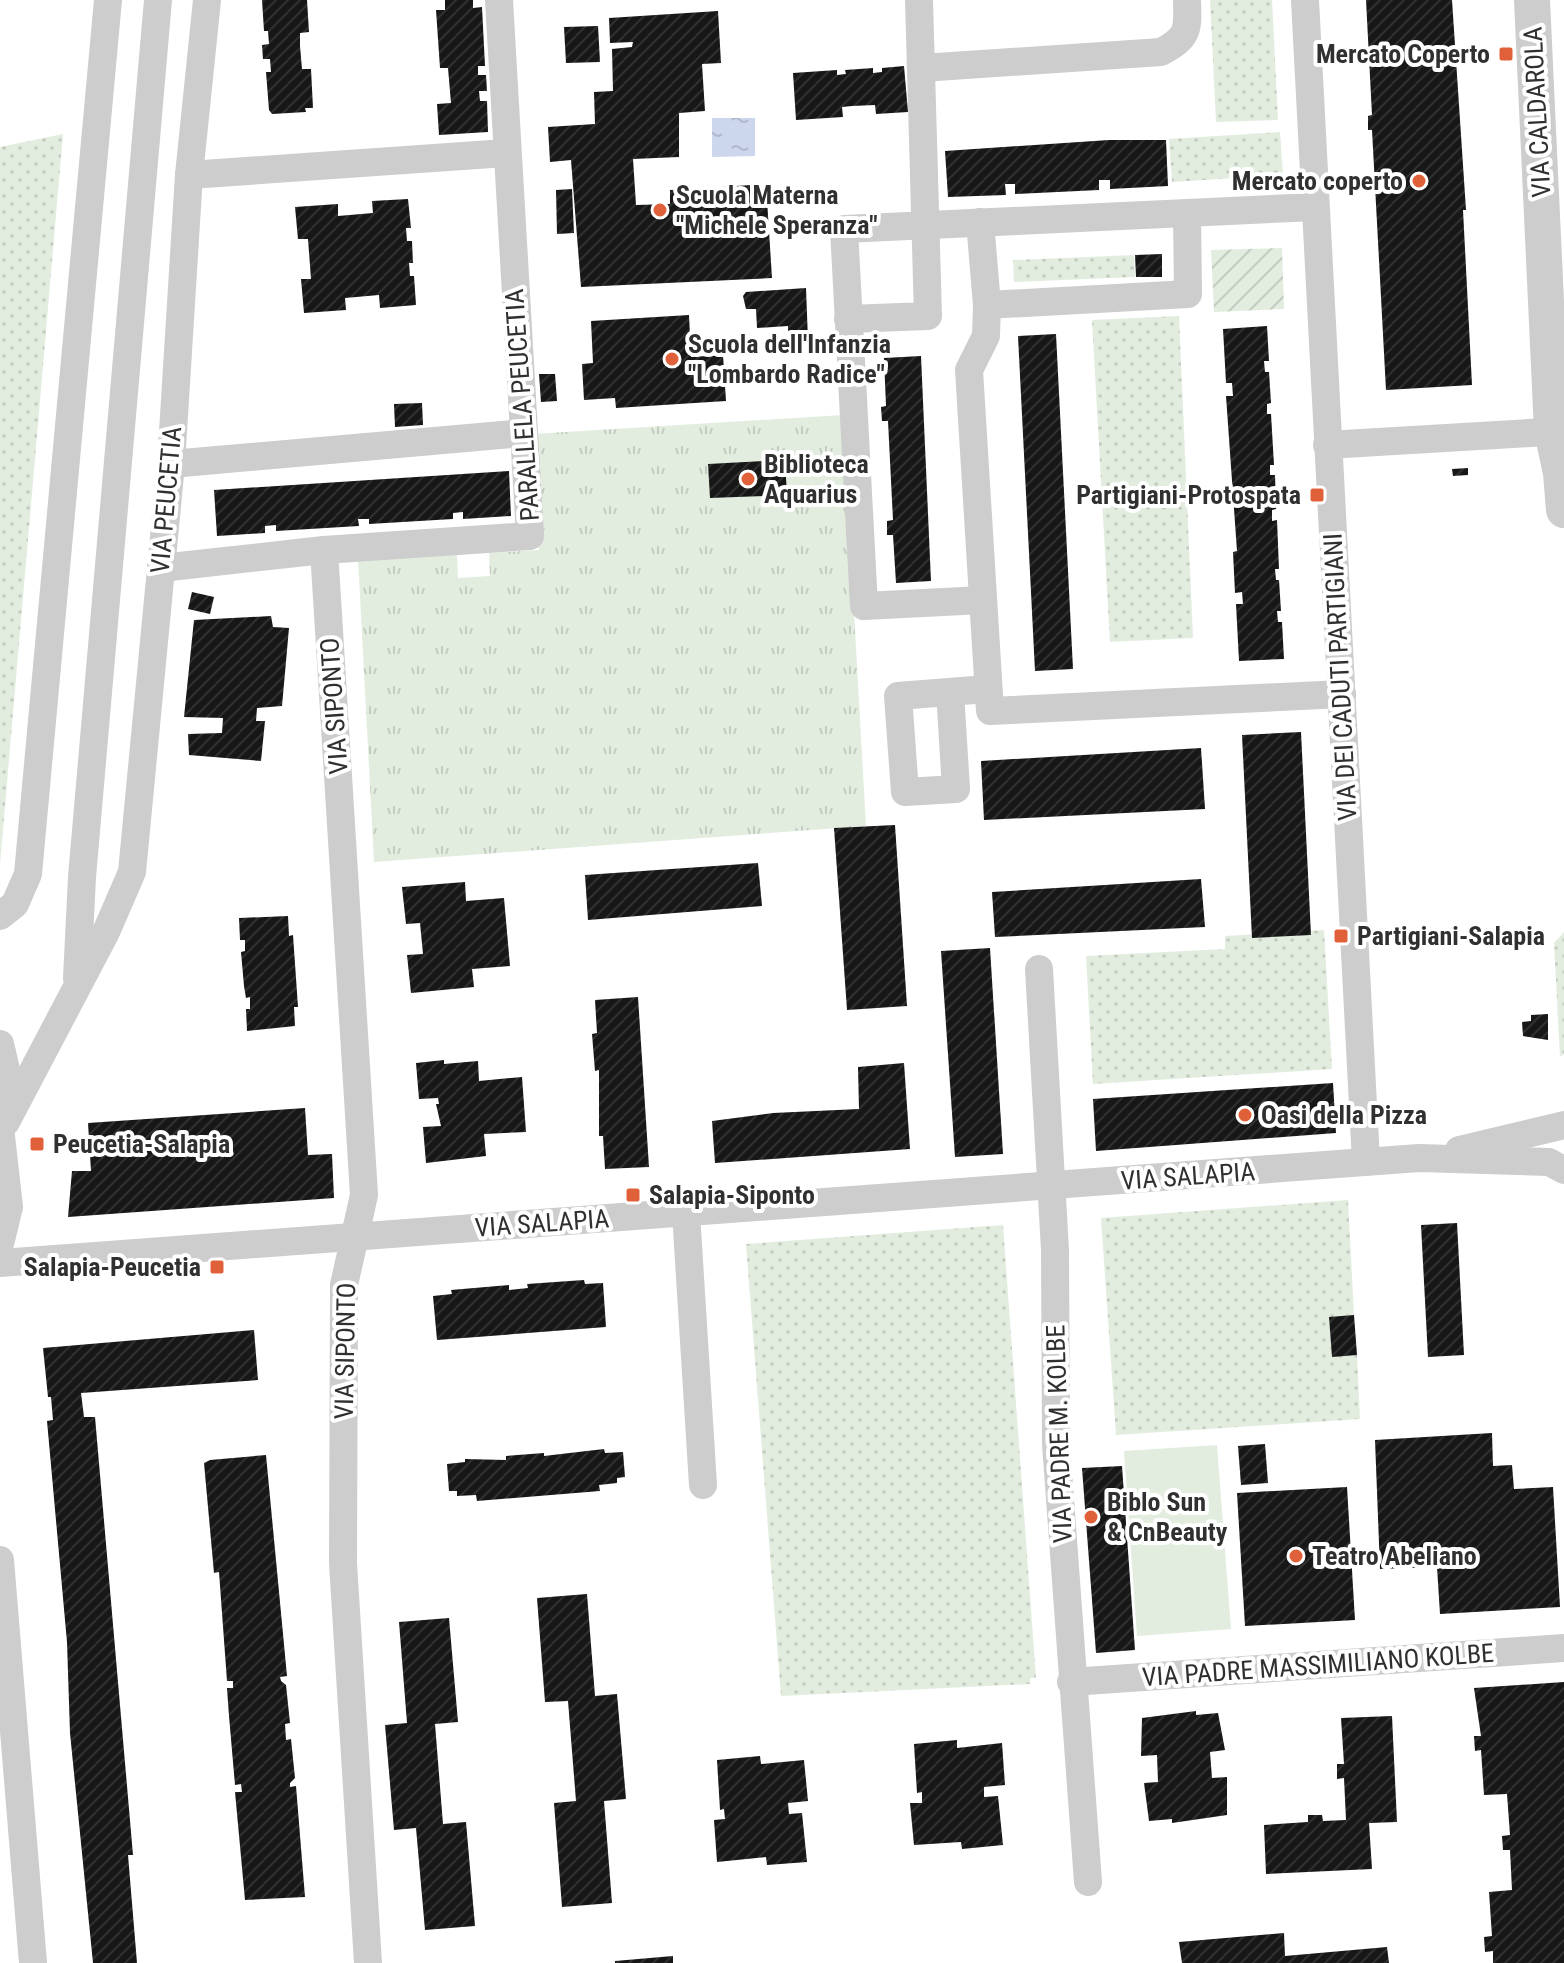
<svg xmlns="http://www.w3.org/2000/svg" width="1564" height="1963" viewBox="0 0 1564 1963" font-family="'Roboto Condensed',sans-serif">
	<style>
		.grass { fill: url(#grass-dots) }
		.park { fill: url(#park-tufts) }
		.garden { fill: url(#garden-furrows) }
		.pitch { fill: #e2eddf }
		.water { fill: url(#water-ripples) }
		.building { fill: url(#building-hatch) }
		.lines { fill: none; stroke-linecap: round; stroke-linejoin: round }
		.minor { stroke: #cdcdcd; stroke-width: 28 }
		.tertiary { stroke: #cdcdcd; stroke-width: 36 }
		.poi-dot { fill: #e0603a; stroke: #fff; stroke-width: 3 }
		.labels { text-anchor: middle; stroke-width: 8; stroke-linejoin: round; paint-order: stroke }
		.poi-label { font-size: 26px; font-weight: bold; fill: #303030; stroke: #fff; text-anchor: start }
		.street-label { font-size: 26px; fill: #303030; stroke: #fff }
	</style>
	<defs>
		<pattern id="grass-dots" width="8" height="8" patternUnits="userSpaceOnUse" patternTransform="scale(2)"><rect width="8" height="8" fill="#e2eddf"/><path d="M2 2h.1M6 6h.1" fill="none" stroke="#c2ccc0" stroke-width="1.8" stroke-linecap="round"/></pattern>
		<pattern id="park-tufts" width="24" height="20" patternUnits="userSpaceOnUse" patternTransform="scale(2)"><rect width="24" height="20" fill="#e2eddf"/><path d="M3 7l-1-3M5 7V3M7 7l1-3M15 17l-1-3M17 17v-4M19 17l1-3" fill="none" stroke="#c2ccc0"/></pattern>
		<pattern id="garden-furrows" width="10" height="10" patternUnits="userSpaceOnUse" patternTransform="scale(2)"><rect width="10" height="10" fill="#e2eddf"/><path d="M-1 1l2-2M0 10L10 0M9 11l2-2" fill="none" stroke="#c2ccc0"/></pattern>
		<pattern id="water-ripples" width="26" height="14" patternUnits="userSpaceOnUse" patternTransform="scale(2)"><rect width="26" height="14" fill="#ccd6ec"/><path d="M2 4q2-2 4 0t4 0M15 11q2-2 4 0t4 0" fill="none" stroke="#b0b8cb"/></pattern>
		<pattern id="building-hatch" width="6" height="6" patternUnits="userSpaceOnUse" patternTransform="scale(2)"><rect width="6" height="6" fill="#171717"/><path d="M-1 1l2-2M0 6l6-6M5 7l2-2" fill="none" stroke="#303030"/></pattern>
	</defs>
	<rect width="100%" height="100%" fill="#fff"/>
	<g class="grass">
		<polygon points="1210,0 1272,0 1278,120 1216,122"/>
		<polygon points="1280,132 1283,175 1172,182 1169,139"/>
		<polygon points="63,134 0,864 0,147"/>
		<polygon points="1134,255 1135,277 1014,282 1013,260"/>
		<polygon points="1179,316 1193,638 1110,642 1092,320"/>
		<polygon points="1324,930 1332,1069 1093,1084 1086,956 1225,949 1225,936"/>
		<polygon points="1564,932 1564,1054 1560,1057 1554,943"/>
		<polygon points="1348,1200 1354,1315 1329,1318 1332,1356 1357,1355 1360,1419 1116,1435 1101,1218"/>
		<polygon points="1003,1225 1036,1678 1030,1678 1030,1684 781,1696 746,1244"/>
	</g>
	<polygon class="park" points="843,415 866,826 374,862 358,559 457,554 458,578 490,576 489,553 539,550 533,434"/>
	<polygon class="garden" points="1282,248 1284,309 1214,312 1211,250"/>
	<polygon class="pitch" points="1217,1445 1231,1629 1137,1636 1124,1451"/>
	<polygon class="water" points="712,118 755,118 755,156 712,157"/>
	<g class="building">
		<polygon points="262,0 307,0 309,32 300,33 300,46 302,69 311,69 313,108 305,108 306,112 272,114 269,110 266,72 271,72 270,59 263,59 262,45 269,44 268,31 264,31"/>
		<polygon points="445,0 473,0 473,8 482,7 485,66 478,66 478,75 486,75 487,91 479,91 480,101 487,101 488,132 439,135 437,104 451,103 448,68 440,68 436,10 445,10"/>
		<polygon points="1366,0 1452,0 1466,210 1463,210 1472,385 1386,390 1372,130 1368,130 1368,116 1372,115"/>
		<polygon points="718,11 721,63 702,64 705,111 679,113 679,157 633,159 636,205 670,204 670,190 766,184 772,278 581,287 571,160 550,162 548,127 595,124 594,92 613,91 612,49 632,47 633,42 610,43 609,18"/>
		<polygon points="598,26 600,62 566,63 564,27"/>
		<polygon points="904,66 908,112 876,114 875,105 852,106 842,107 843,117 796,120 793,73 837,70 837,75 846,74 845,70 873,68 873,73 882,72 882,68"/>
		<polygon points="1109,140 1166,140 1168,186 1110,189 1110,180 1099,180 1099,190 1015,194 1015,184 1005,184 1006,195 948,197 945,151"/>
		<polygon points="572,189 574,233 557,234 556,190"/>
		<polygon points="408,199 411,228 406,228 407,241 412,241 413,263 409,263 410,276 414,276 416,305 380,308 379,295 345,298 346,310 304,313 301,279 311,279 308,239 298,239 295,207 338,204 338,216 373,213 372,201"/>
		<polygon points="1162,254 1162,277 1136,277 1135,255"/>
		<polygon points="806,288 808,340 788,341 788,326 757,328 756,309 746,309 743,296 746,292"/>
		<polygon points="689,315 691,357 723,355 726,401 616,408 615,398 584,400 582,364 593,363 591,321"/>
		<polygon points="1267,326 1269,361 1264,361 1265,372 1269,372 1271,403 1267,404 1267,414 1271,414 1274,465 1270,465 1270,475 1275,475 1276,509 1272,510 1272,521 1277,520 1279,569 1275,569 1276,580 1279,580 1281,611 1277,611 1278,622 1282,622 1284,659 1239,661 1236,604 1243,604 1242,592 1235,593 1233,552 1237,551 1226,396 1233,396 1232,383 1226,383 1223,329"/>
		<polygon points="1056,334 1073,669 1035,671 1018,336"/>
		<polygon points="921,356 931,581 896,583 893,535 887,535 887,521 893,520 888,421 882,421 881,407 886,406 884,358"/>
		<polygon points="539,374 555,374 557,401 541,402"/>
		<polygon points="422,403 423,425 395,427 394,404"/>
		<polygon points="785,460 787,495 710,498 708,464"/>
		<polygon points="1468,468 1468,475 1453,476 1452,469"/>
		<polygon points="509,471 511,516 463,519 463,512 453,513 453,519 369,524 369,519 358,519 359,526 276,531 276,525 265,526 265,533 217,536 214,490"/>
		<polygon points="192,592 214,597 210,614 188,609"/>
		<polygon points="271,616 273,627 289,628 282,706 257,708 256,721 265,721 261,761 189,755 188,734 222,733 223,718 184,717 194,620"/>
		<polygon points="1301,732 1311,935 1252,938 1242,735"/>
		<polygon points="1201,748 1205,809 984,820 981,761"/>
		<polygon points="895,825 907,1006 847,1010 834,828"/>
		<polygon points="758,863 762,906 588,920 585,875"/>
		<polygon points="1201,879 1205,927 995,937 992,892"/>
		<polygon points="465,882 466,901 504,898 510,966 472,969 474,987 411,993 407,955 423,954 420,923 406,924 402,887"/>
		<polygon points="288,916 289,936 293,935 298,1007 294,1007 295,1026 247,1031 246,1009 250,1009 250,997 246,998 244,986 241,952 245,951 245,940 240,940 239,918"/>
		<polygon points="990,948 1003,1154 955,1157 941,951"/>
		<polygon points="638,997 649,1167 605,1169 603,1136 599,1136 599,1070 595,1071 592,1034 597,1033 595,1000"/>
		<polygon points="1548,1014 1548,1040 1523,1036 1522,1022 1531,1021 1531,1015"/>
		<polygon points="444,1060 444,1064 478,1061 479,1081 522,1077 526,1132 484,1134 486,1156 426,1163 423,1127 441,1126 436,1104 439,1104 438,1098 419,1099 416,1063"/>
		<polygon points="904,1063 910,1149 715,1163 712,1121 773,1113 859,1109 858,1067"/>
		<polygon points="1333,1083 1336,1133 1096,1151 1093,1099"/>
		<polygon points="305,1108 308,1155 332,1154 334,1198 68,1217 72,1171 91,1171 88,1123"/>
		<polygon points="1457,1223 1464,1355 1428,1357 1421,1225"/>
		<polygon points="584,1280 585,1284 603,1283 606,1327 437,1340 433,1296 452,1294 451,1290 509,1285 509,1290 528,1288 527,1284"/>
		<polygon points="1354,1315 1357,1355 1332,1357 1329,1317"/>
		<polygon points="254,1330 258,1380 81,1393 84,1417 95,1417 133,1855 128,1855 137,1963 93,1963 70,1733 67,1642 47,1421 53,1420 51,1397 48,1397 43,1348"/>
		<polygon points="1492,1433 1493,1466 1512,1465 1514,1489 1553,1487 1560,1607 1440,1614 1437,1567 1380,1569 1375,1440"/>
		<polygon points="1265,1444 1268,1483 1241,1485 1238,1446"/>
		<polygon points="604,1449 605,1453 623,1452 625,1477 617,1478 617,1483 599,1485 600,1491 477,1501 476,1495 457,1496 457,1491 449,1491 447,1464 465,1462 465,1459 506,1460 506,1456 544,1453 544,1456"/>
		<polygon points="266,1455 287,1676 280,1677 281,1681 286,1685 290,1723 285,1724 286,1740 291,1739 295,1778 290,1783 290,1787 296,1786 305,1897 245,1900 235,1792 242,1792 241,1784 235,1785 229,1716 227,1688 233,1688 233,1681 227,1681 219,1572 214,1573 204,1463 210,1460"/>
		<polygon points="1122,1466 1135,1650 1096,1653 1082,1468"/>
		<polygon points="1347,1487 1355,1620 1245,1626 1237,1493"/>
		<polygon points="587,1594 595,1696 617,1694 626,1799 604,1801 612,1903 562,1907 554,1803 576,1801 568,1701 545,1702 537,1598"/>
		<polygon points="449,1618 458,1722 435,1724 443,1824 466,1822 475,1926 425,1930 416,1828 394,1830 385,1725 407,1723 399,1622"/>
		<polygon points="1564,1682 1564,1963 1493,1963 1493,1951 1485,1952 1484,1937 1492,1936 1489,1892 1512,1890 1510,1850 1503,1850 1502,1836 1510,1835 1507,1794 1484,1795 1481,1750 1475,1751 1474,1736 1481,1736 1474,1688"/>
		<polygon points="1196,1711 1196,1715 1218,1713 1225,1750 1210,1752 1212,1778 1227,1777 1227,1815 1172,1823 1172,1819 1149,1821 1144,1783 1158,1782 1157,1755 1141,1756 1142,1718"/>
		<polygon points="1392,1716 1397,1822 1369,1823 1372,1869 1266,1874 1264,1825 1308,1822 1308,1815 1322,1815 1323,1821 1346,1820 1344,1778 1337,1779 1337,1764 1344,1764 1341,1718"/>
		<polygon points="957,1740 957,1748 1002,1743 1005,1785 984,1787 984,1797 998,1796 1003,1845 962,1849 961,1842 914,1845 910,1803 922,1803 922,1792 917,1793 914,1744"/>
		<polygon points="760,1756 761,1764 804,1760 808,1801 788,1803 789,1814 802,1813 807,1862 767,1865 766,1857 717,1862 714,1820 725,1819 724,1809 720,1810 717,1760"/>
		<polygon points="1284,1933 1285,1956 1387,1947 1389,1963 1182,1963 1179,1942"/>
		<polygon points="673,1956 673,1963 615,1963 615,1961"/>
	</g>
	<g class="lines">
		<g class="minor">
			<polyline points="1305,0 1366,1162"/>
			<path d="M922,68L1161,52C1189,37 1188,30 1187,0"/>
			<polyline points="189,175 506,153"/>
			<polyline points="980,222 987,305 986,336 969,370 990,711 1342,694"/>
			<polyline points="987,305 1188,294 1187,213"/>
			<polyline points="848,319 928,316 919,0"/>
			<polyline points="1327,445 1564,431"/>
			<polyline points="171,464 524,433"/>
			<polyline points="324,550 364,1195 344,1285 343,1563 368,1963"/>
			<polyline points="161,568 324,550 530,536 499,0"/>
			<polyline points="983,600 864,606 844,229 1315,207"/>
			<polyline points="950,692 956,789 905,792 898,696 987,689"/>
			<polyline points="0,916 15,904 28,874 108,0"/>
			<polyline points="1039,969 1055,1250 1056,1444 1088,1882"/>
			<polyline points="77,978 82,877 158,0"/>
			<polyline points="0,1044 10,1087 7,1115"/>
			<polyline points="6,1122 106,932 132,872 171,464 189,175 207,0"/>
			<polyline points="1459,1150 1564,1125"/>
			<polyline points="686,1213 703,1485"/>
			<polyline points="0,1244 9,1207 1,1136"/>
			<polyline points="0,1263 1419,1158 1549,1162 1564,1170"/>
			<polyline points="0,1560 33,1963"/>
			<polyline points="1071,1682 1564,1648"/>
		</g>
		<polyline class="tertiary" points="1532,0 1552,431 1561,473 1564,510"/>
	</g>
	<g class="poi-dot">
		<rect x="1498" y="46" width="16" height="16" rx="4"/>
		<circle cx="1419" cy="181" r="8"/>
		<circle cx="660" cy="210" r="8"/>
		<circle cx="672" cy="359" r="8"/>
		<circle cx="748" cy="479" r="8"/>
		<rect x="1309" y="487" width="16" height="16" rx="4"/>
		<rect x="1333" y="928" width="16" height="16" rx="4"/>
		<circle cx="1245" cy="1115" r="8"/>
		<rect x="29" y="1136" width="16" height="16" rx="4"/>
		<rect x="625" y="1187" width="16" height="16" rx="4"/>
		<rect x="209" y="1259" width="16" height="16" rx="4"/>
		<circle cx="1091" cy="1517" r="8"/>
		<circle cx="1296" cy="1556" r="8"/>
	</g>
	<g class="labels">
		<g class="poi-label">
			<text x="1490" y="63" text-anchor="end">Mercato Coperto</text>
			<text x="1403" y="190" text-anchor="end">Mercato coperto</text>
			<text x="676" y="204">Scuola Materna<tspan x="676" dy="30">"Michele Speranza"</tspan></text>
			<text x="688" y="353">Scuola dell'Infanzia<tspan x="688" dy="30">"Lombardo Radice"</tspan></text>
			<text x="764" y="473">Biblioteca<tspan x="764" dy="30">Aquarius</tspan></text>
			<text x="1301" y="504" text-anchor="end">Partigiani-Protospata</text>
			<text x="1357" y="945">Partigiani-Salapia</text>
			<text x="1261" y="1124">Oasi della Pizza</text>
			<text x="53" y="1153">Peucetia-Salapia</text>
			<text x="649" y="1204">Salapia-Siponto</text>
			<text x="201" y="1276" text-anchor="end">Salapia-Peucetia</text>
			<text x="1107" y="1511">Biblo Sun<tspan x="1107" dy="30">&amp; CnBeauty</tspan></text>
			<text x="1312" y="1565">Teatro Abeliano</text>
		</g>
		<g class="street-label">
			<text transform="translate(1537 112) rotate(-93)" y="9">VIA CALDAROLA</text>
			<text transform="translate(522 405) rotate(-94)" y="9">PARALLELA PEUCETIA</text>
			<text transform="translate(166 500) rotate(-85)" y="9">VIA PEUCETIA</text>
			<text transform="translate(1340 677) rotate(-93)" y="9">VIA DEI CADUTI PARTIGIANI</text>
			<text transform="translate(334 706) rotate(-94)" y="9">VIA SIPONTO</text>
			<text transform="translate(1188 1176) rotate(-4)" y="9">VIA SALAPIA</text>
			<text transform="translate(542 1223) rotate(-4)" y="9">VIA SALAPIA</text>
			<text transform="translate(345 1351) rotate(-89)" y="9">VIA SIPONTO</text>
			<text transform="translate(1059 1434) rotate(-92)" y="9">VIA PADRE M. KOLBE</text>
			<text transform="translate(1318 1665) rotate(-4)" y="9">VIA PADRE MASSIMILIANO KOLBE</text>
		</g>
	</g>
</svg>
